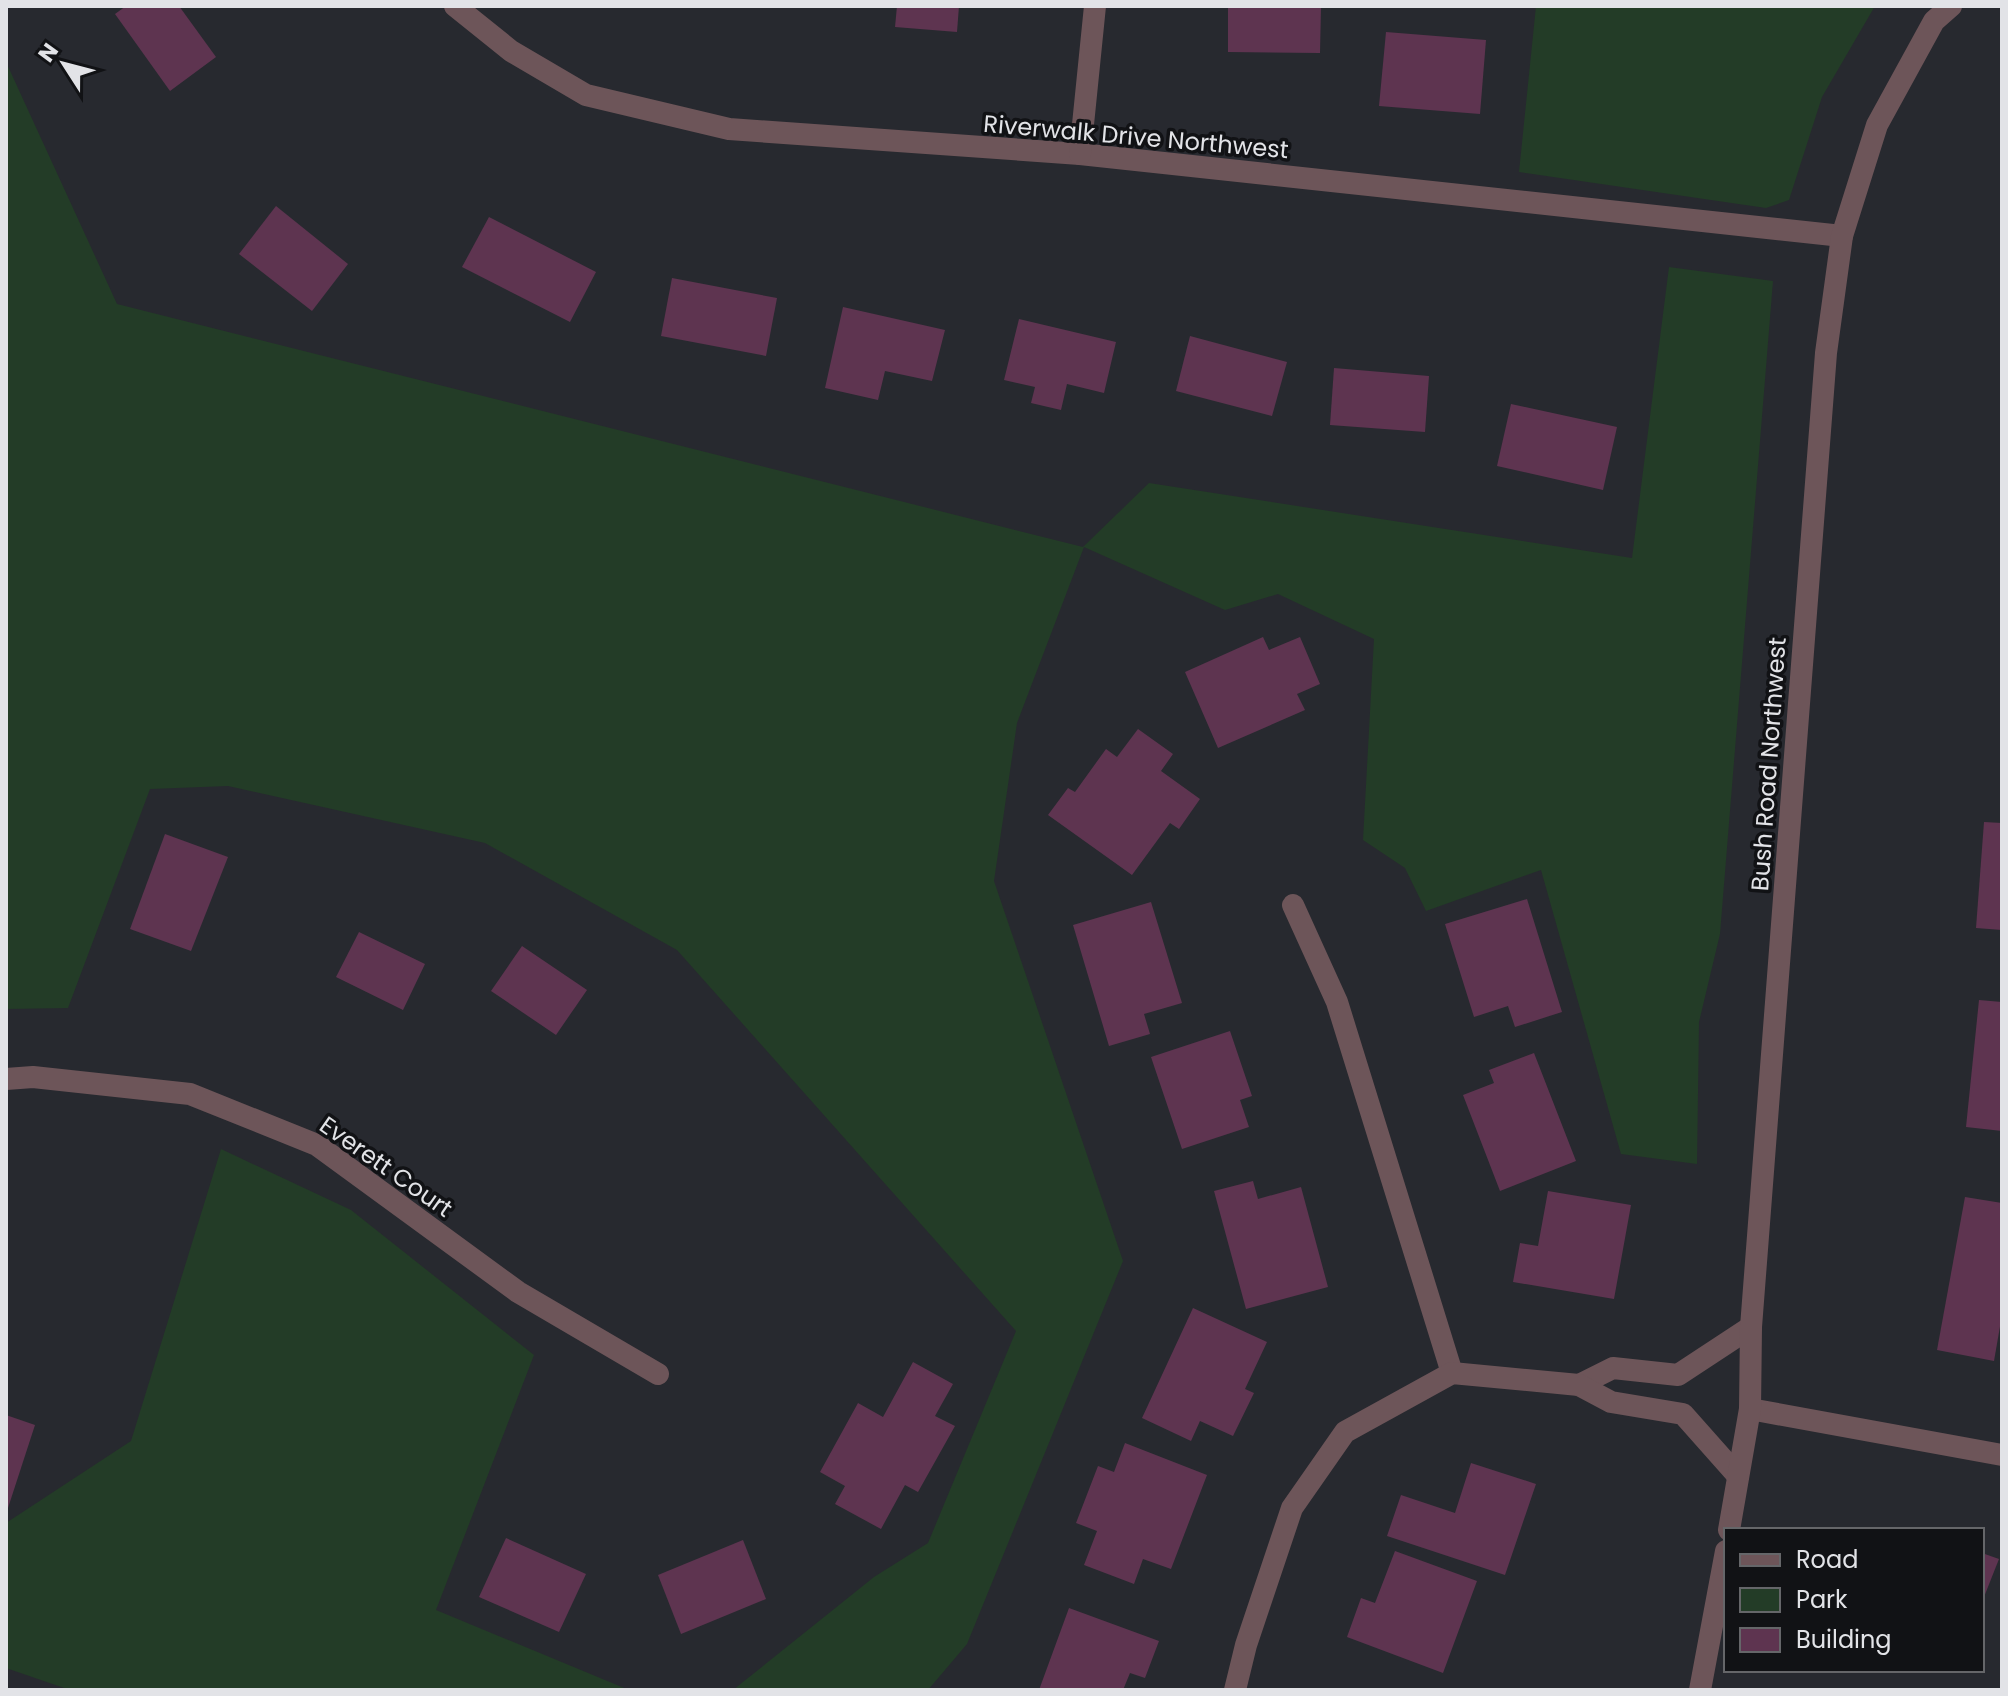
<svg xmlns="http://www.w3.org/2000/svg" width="2008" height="1696" viewBox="0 0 2008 1696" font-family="Poppins,sans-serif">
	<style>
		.green { fill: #233c27 }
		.building { fill: #5e3450 }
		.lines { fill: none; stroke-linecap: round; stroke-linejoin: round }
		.minor { stroke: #6d5559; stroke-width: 22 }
		.tertiary { stroke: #6d5559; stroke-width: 22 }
		.labels { text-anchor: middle; stroke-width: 7; stroke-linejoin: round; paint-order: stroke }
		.street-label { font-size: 24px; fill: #e2e3e7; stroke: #111215 }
	</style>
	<rect width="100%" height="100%" fill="#27292f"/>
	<g class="green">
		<polygon points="1536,6 1875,6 1822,97 1789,200 1766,208 1519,172"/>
		<polygon points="6,62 117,304 1083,547 1149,483 1632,558 1669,267 1773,281 1720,934 1699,1022 1697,1164 1621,1154 1541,870 1426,911 1405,868 1363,840 1374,639 1278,594 1225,610 1084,547 1017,723 994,881 1123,1261 967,1644 928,1690 733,1690 874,1577 928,1543 1016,1331 677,950 485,843 228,786 150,789 68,1008 6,1009"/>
		<polygon points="221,1149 351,1210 534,1355 436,1610 629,1690 70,1690 6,1668 6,1523 131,1441"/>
	</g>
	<g class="building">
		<polygon points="126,6 179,6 216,57 170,91 115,14"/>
		<polygon points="897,6 959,6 957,32 895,27"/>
		<polygon points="1228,6 1321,6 1320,53 1228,52"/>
		<polygon points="1386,32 1486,40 1480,114 1379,106"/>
		<polygon points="276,206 348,264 312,311 239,254"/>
		<polygon points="489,217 596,272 570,322 462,267"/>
		<polygon points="672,278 777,298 766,356 661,336"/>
		<polygon points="843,307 945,330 932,381 885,371 878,400 825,388"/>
		<polygon points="1019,319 1116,342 1104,393 1067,384 1061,410 1031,403 1035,387 1004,380"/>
		<polygon points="1190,336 1287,362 1272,416 1176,391"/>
		<polygon points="1334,368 1429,376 1425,432 1330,425"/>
		<polygon points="1511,404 1617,427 1603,490 1497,466"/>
		<polygon points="1263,637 1269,650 1300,637 1320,684 1297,694 1305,710 1218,748 1185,672"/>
		<polygon points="1138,729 1173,754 1161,771 1200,799 1179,829 1170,823 1132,875 1048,815 1068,788 1075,792 1106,749 1117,757"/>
		<polygon points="1984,822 2002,823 2002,930 1976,928"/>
		<polygon points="165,834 228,857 191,951 130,929"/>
		<polygon points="1527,899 1562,1012 1515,1027 1508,1006 1474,1017 1445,924"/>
		<polygon points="1151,902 1182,1003 1144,1014 1150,1034 1109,1046 1073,925"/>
		<polygon points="359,932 425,964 403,1010 336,977"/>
		<polygon points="522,946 587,990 556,1035 491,991"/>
		<polygon points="1979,1000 2002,1002 2002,1131 1966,1127"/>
		<polygon points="1230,1031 1252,1096 1240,1100 1249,1127 1182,1149 1151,1057"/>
		<polygon points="1534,1053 1576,1161 1500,1191 1463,1095 1494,1083 1489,1070"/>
		<polygon points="1253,1181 1258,1199 1301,1187 1328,1287 1246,1309 1214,1191"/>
		<polygon points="1548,1191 1631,1205 1614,1299 1513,1282 1520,1243 1538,1246"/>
		<polygon points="1965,1197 2002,1203 2002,1315 1994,1361 1937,1350"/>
		<polygon points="1193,1308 1267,1342 1245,1389 1254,1393 1233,1436 1200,1421 1191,1441 1142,1418"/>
		<polygon points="913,1362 953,1384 935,1416 955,1426 918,1492 905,1485 881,1529 835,1504 845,1486 820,1472 858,1403 883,1417"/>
		<polygon points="6,1415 35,1425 7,1511 6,1511"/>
		<polygon points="1125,1443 1207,1475 1171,1569 1143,1559 1134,1584 1084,1565 1097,1531 1076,1523 1098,1466 1114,1472"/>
		<polygon points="1471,1463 1536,1484 1505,1575 1387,1536 1401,1495 1455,1513"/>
		<polygon points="506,1538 586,1574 559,1632 479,1597"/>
		<polygon points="743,1540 766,1599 681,1634 658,1575"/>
		<polygon points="1395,1551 1477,1581 1443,1673 1347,1637 1361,1598 1375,1603"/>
		<polygon points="1982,1553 1999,1559 1982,1602"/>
		<polygon points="1069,1608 1159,1641 1145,1678 1130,1673 1123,1690 1039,1690"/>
	</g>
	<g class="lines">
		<g class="minor">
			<polyline points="455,6 511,51 586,95 729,129 1080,154 1842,236"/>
			<polyline points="1080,154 1095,6"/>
			<polyline points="1293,905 1337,1002 1452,1373"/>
			<polyline points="6,1079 33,1077 190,1094 317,1145 518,1292 658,1374"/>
			<polyline points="1579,1385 1613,1368 1678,1375 1751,1327"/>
			<polyline points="1750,1409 2002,1455"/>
			<polyline points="1235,1690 1246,1645 1292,1508 1345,1432 1452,1373 1579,1385 1611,1402 1683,1414 1738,1476"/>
		</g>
		<g class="tertiary">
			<polyline points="1729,1530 1750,1409 1751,1327 1826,353 1842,236 1877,125 1934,21 1951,6"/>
			<polyline points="1700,1690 1726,1551"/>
		</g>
	</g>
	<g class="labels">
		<g class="street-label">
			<text transform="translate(1136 137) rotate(5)" y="8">Riverwalk Drive Northwest</text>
			<text transform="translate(1769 764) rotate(-86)" y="8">Bush Road Northwest</text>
			<text transform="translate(386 1167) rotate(35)" y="8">Everett Court</text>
		</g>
	</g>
	<rect width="2008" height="1696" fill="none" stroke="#e2e3e7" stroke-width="16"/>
	<rect x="1724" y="1528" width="260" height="144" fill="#111215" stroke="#656669" stroke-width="2"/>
	<rect x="1740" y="1554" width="40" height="12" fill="#6d5559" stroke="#656669" stroke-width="2"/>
	<text x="1796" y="1568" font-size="24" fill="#e2e3e7">Road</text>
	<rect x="1740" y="1588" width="40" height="24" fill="#233c27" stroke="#656669" stroke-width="2"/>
	<text x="1796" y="1608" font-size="24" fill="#e2e3e7">Park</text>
	<rect x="1740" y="1628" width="40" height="24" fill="#5e3450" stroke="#656669" stroke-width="2"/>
	<text x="1796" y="1648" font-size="24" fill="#e2e3e7">Building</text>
	<g transform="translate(64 64) rotate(306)" stroke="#111215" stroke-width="6" paint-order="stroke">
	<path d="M0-6L14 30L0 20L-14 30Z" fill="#e2e3e7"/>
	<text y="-12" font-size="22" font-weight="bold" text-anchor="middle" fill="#e2e3e7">N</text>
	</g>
</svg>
